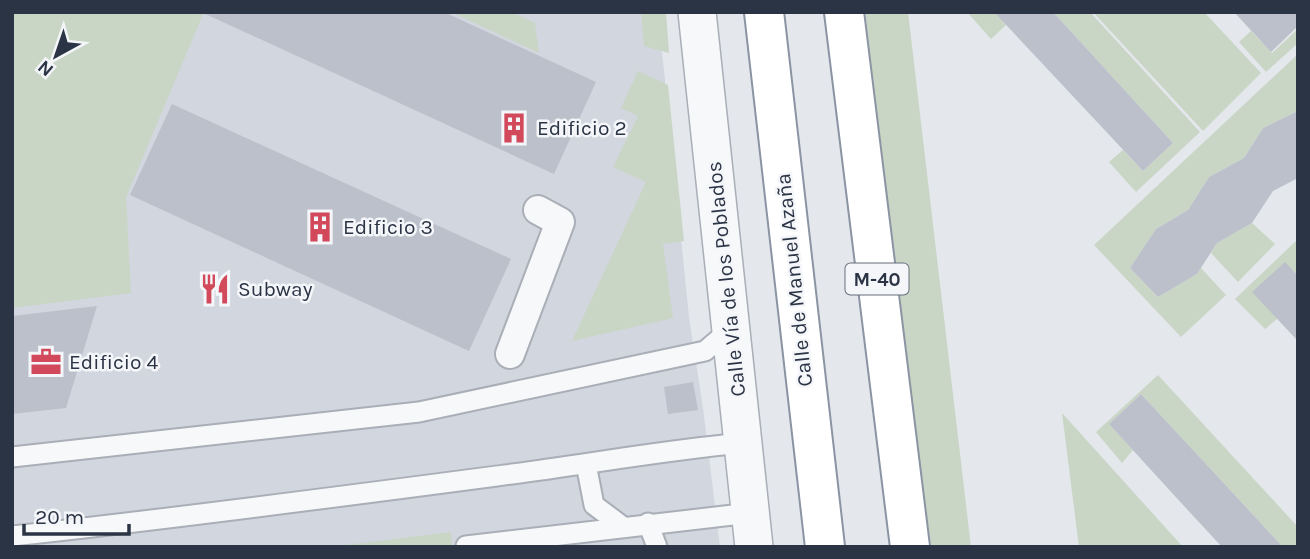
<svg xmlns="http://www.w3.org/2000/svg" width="1310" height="559" viewBox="0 0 1310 559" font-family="Karla,sans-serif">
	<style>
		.built { fill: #d2d6de }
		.green { fill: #c9d6c5 }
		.building { fill: #bbc0ca }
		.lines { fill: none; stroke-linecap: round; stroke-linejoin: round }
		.service-casing { stroke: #a9aeb7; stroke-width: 23 }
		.pedestrian-casing { stroke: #a9aeb7; stroke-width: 32 }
		.minor-casing { stroke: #a9aeb7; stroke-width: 40 }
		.motorway-casing { stroke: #8b94a3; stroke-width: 42 }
		.service { stroke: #f7f8fa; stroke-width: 19 }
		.pedestrian { stroke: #f7f8fa; stroke-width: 28 }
		.minor { stroke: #f7f8fa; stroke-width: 37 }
		.motorway { stroke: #fff; stroke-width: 38 }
		.labels { text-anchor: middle; stroke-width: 5; stroke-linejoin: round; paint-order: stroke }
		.shield { fill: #f4f6f9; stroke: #676e7b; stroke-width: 2 }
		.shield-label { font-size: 19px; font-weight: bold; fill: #2b3445 }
		.poi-label { font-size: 21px; fill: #2b3445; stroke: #f4f6f9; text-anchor: start }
		.street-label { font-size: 21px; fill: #2b3445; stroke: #f4f6f9 }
	</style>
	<rect width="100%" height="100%" fill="#e4e7ec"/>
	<polygon class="built" points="12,12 658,12 689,317 703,408 720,547 12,547"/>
	<g class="green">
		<polygon points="12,12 204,12 126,197 131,293 12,308"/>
		<polygon points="451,12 512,12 535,23 539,53"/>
		<polygon points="641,12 666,12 669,53 644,46"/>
		<polygon points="865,12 908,12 971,547 927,547"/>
		<polygon points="967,12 995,12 1006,25 991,39"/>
		<polygon points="1053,12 1090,12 1200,132 1136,192 1109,162 1123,150 1143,171 1173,143"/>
		<polygon points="1093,12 1204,12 1261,73 1203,131"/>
		<polygon points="1298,29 1298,43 1266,72 1239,42 1251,31 1272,53"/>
		<polygon points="1298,54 1298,111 1263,128 1244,158 1209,177 1188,210 1156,229 1130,268 1158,297 1197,274 1201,268 1226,295 1181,337 1094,245"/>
		<polygon points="638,71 668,85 684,241 663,244 673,318 572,341 646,182 613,167 638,116 621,108"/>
		<polygon points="1252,223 1275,244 1238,282 1211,253 1217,243"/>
		<polygon points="1298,239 1298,276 1277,319 1265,329 1235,299"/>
		<polygon points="1158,375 1298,527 1298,547 1283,547 1141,394 1109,424 1133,450 1122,463 1096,432"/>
		<polygon points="1062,413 1183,547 1079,547"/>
		<polygon points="451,532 452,547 329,547"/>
	</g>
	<g class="building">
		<polygon points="201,12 444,12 596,82 554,174"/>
		<polygon points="994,12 1053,12 1173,143 1143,171"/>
		<polygon points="1234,12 1298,12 1298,26 1271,52"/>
		<polygon points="172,104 511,259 469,351 130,195"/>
		<polygon points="1298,111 1298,178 1273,191 1252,223 1217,243 1197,274 1158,297 1130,268 1156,229 1188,210 1209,177 1244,158 1263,128"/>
		<polygon points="1285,262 1298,276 1298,341 1252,292"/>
		<polygon points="97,306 66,408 12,414 12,316"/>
		<polygon points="693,382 698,410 668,414 664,387"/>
		<polygon points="1141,394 1283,547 1222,547 1184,506 1109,424"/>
	</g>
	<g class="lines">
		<g class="service-casing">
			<g id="service">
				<polyline points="12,457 419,412 705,351 732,328"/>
				<polyline points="586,464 594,505 622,526"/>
				<polyline points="648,523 657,547"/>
				<path d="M12,536C179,518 345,496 512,474C589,464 665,450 743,443"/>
				<polyline points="466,546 750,513"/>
			</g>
		</g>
		<g class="pedestrian-casing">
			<polyline id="pedestrian" points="510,354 560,222 538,210"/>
		</g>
		<g class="minor-casing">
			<polyline id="minor" points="697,12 754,547"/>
		</g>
		<g class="motorway-casing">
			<g id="motorway">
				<polyline points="764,12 825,547"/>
				<polyline points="844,12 910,547"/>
			</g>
		</g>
		<use href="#service" class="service"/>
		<use href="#pedestrian" class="pedestrian"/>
		<use href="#minor" class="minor"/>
		<use href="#motorway" class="motorway"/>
	</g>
	<defs>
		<g id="building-bare" transform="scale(2.415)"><path d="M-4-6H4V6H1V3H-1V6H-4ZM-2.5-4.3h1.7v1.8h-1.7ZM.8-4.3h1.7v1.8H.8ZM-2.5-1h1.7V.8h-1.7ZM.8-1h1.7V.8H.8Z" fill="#d1495b" stroke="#f4f6f9" stroke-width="2.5" paint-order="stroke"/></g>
		<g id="restaurant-bare" transform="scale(2.415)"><path d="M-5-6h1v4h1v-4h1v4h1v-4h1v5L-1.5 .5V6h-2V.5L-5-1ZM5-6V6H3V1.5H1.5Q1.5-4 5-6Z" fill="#d1495b" stroke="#f4f6f9" stroke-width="2.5" paint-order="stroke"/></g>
		<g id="office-bare" transform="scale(2.415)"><path d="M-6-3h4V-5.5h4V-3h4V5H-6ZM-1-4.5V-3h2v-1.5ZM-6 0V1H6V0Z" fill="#d1495b" stroke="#f4f6f9" stroke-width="2.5" paint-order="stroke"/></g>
	</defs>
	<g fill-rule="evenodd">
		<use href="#building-bare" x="514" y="128"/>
		<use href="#building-bare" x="320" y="227"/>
		<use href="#restaurant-bare" x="215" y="289"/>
		<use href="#office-bare" x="46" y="362"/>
	</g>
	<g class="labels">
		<rect class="shield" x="845.5" y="263.5" width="63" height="31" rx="5"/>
		<g class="shield-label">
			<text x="877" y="286">M-40</text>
		</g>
		<g class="poi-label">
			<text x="537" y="135">Edificio 2</text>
			<text x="343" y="234">Edificio 3</text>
			<text x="238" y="296">Subway</text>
			<text x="69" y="369">Edificio 4</text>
		</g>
		<g class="street-label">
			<text transform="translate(726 279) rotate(-96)" y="7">Calle Vía de los Poblados</text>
			<text transform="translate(794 280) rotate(-96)" y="7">Calle de Manuel Azaña</text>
		</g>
	</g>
	<rect width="1310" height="559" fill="none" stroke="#2b3445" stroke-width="28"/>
	<g transform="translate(56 56) rotate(220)" stroke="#f4f6f9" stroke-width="5" paint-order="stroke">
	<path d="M0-5L12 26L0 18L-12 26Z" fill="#2b3445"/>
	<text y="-10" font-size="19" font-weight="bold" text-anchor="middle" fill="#2b3445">N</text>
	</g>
	<path d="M24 524v10h105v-10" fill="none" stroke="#2b3445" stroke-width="3.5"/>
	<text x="35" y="524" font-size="21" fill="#2b3445" stroke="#f4f6f9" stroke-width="5" paint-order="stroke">20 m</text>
</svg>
